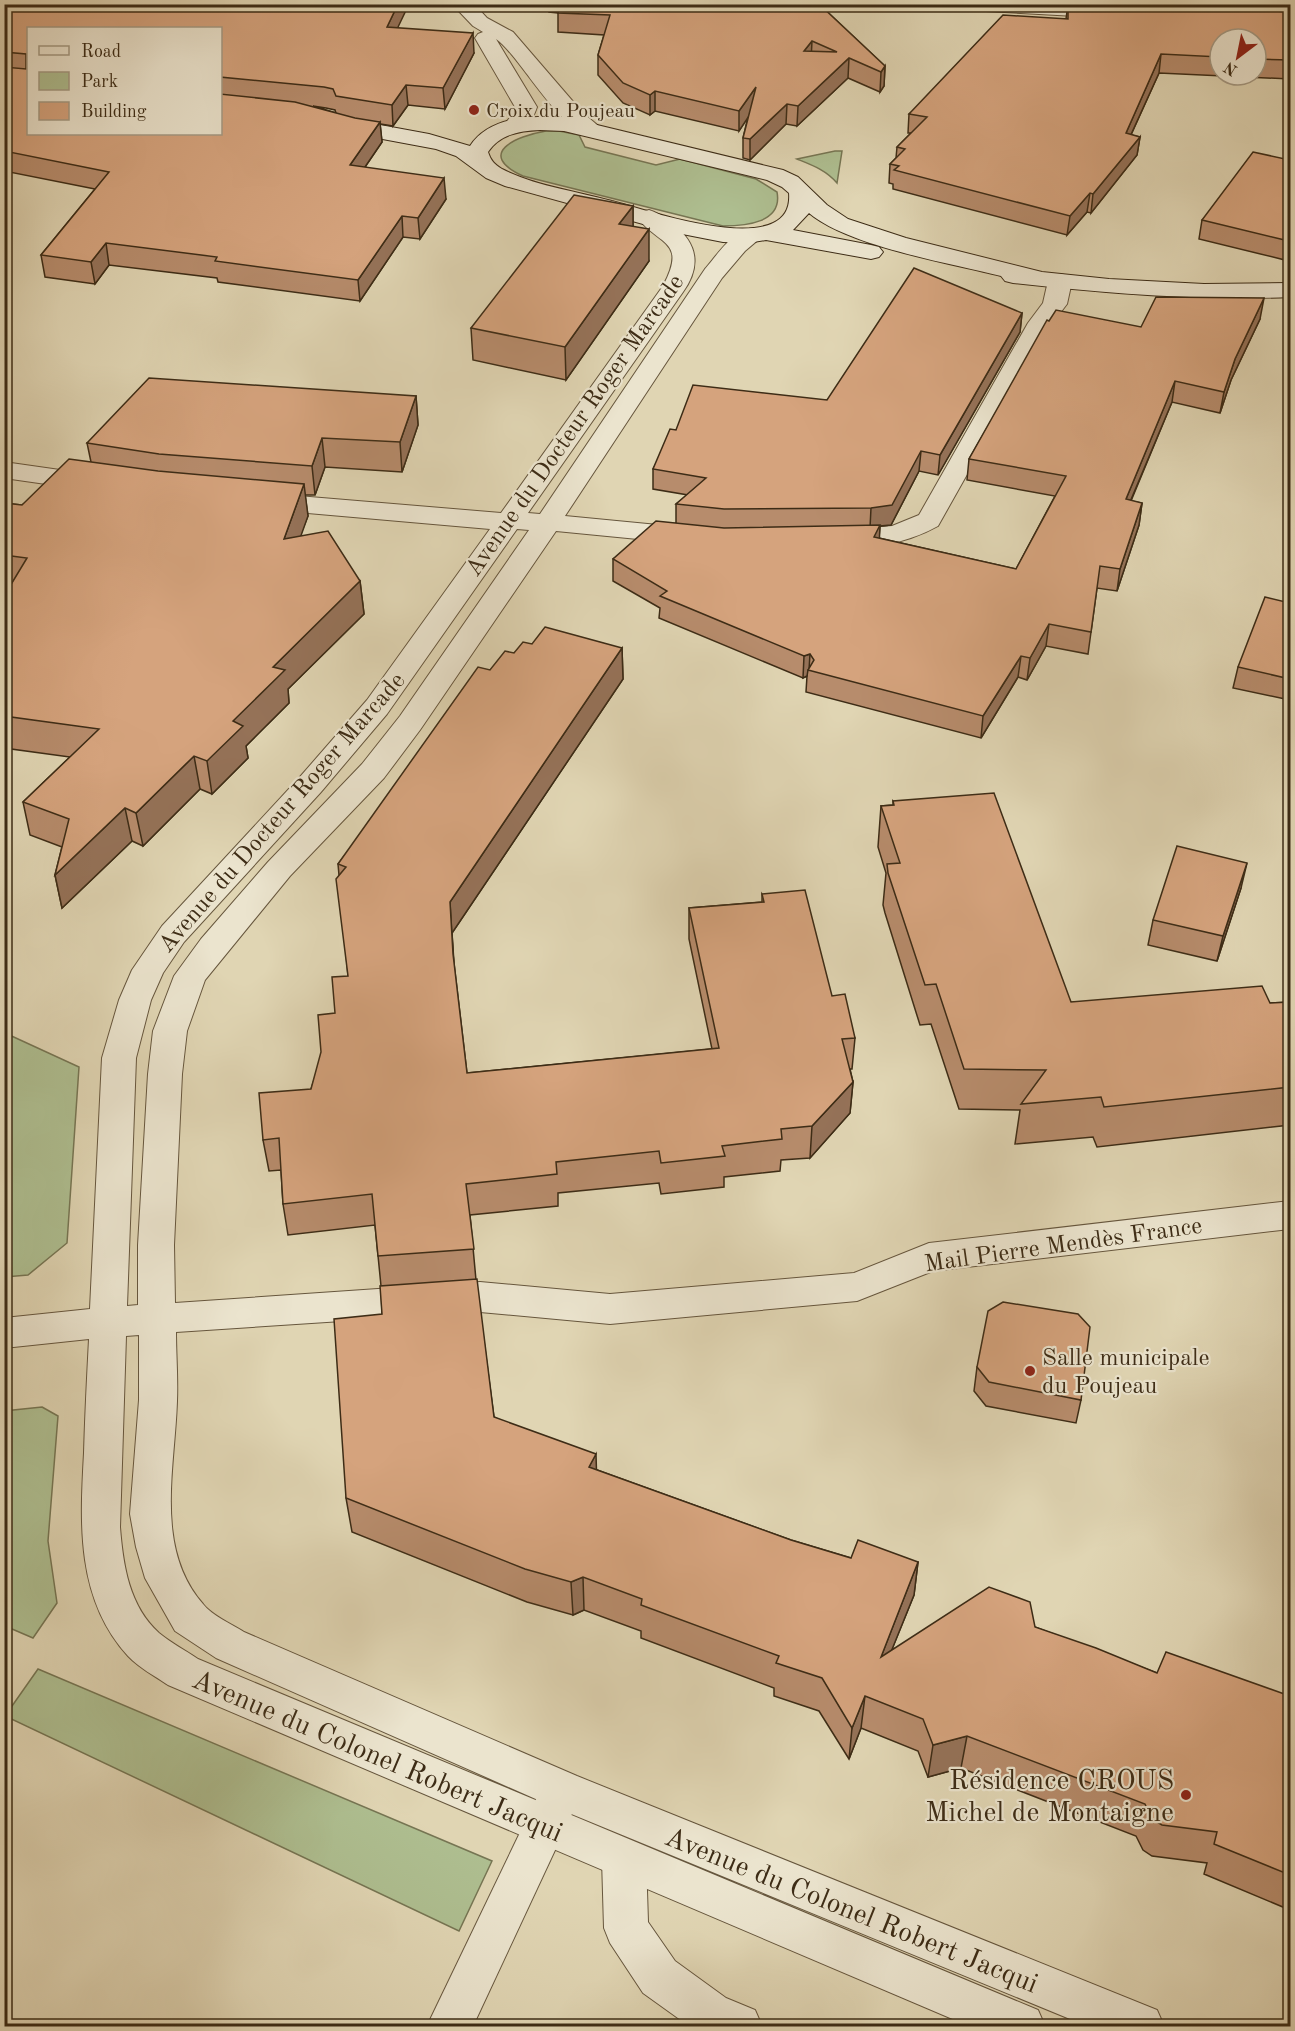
<svg xmlns="http://www.w3.org/2000/svg" width="1295" height="2031" viewBox="0 0 1295 2031" font-family="'Old Standard TT',serif">
	<style>
		.green { fill: #aebe90; stroke: #767553; stroke-width: 1.5 }
		.lines { fill: none; stroke-linecap: round; stroke-linejoin: round }
		.service-casing { stroke: #66563d; stroke-width: 2 }
		.minor-casing { stroke: #66563d; stroke-width: 2 }
		.secondary-casing { stroke: #3d2c16; stroke-width: 2 }
		.service { fill: #ebe4ce; fill-rule: evenodd }
		.minor { fill: #ebe4ce; fill-rule: evenodd }
		.secondary { fill: #ebe4ce; fill-rule: evenodd }
		.wall { fill: #b78c6c; stroke: #3d2c16; stroke-width: 1.5; fill-rule: evenodd }
		.shaded-wall { fill: #957258; stroke: #3d2c16; stroke-width: 1.5 }
		.building { fill: #d5a37d; stroke: #3d2c16; stroke-width: 1.5; fill-rule: evenodd }
		.poi-dot { fill: #8f2418; stroke: #ebe4ce; stroke-width: 2 }
		.labels { text-anchor: middle; stroke-width: 4.5; stroke-linejoin: round; paint-order: stroke }
		.far-poi-label { font-size: 20px; fill: #3d2c16; stroke: #ebe4ce; text-anchor: start }
		.street-label { font-size: 24px; fill: #3d2c16; stroke: #ebe4ce }
		.poi-label { font-size: 24px; fill: #3d2c16; stroke: #ebe4ce; text-anchor: start }
		.near-street-label { font-size: 28px; fill: #3d2c16; stroke: #ebe4ce }
		.near-poi-label { font-size: 28px; fill: #3d2c16; stroke: #ebe4ce; text-anchor: end }
	</style>
	<rect width="100%" height="100%" fill="#e0d5b3"/>
	<filter id="stains"><feTurbulence type="fractalNoise" baseFrequency=".00333" numOctaves="4"/><feColorMatrix values="0 0 0 0 .2 0 0 0 0 .09 0 0 0 0 .02 0 0 0 .5 -.17"/></filter>
	<radialGradient id="worn" r=".72"><stop offset=".6" stop-color="#630" stop-opacity="0"/><stop offset="1" stop-color="#630" stop-opacity=".3"/></radialGradient>
	<g class="green">
		<path d="M546,131H559L579,135L585,147L656,165L680,159L756,179L777,192C783,223 745,226 723,226L523,176C475,154 516,136 546,131Z"/>
		<path d="M835,151H842L837,183C826,170 812,165 797,159Z"/>
		<polygon points="5,1033 79,1067 67,1243 28,1275 5,1277"/>
		<polygon points="42,1407 58,1416 48,1541 57,1603 33,1638 5,1626 4,1411"/>
		<polygon points="38,1669 492,1861 459,1931 5,1716"/>
	</g>
	<g class="lines">
		<g class="service-casing">
			<g id="service">
				<polygon points="556,1783 571,1789 577,1803 473,2026 427,2026 541,1789"/>
				<polygon points="624,1838 639,1844 646,1859 648,1922 675,1961 726,1998 755,2010 762,2026 689,2026 643,1993 610,1943 604,1928 602,1859 609,1844"/>
			</g>
		</g>
		<g class="minor-casing">
			<g id="minor">
				<path d="M452,4H474L487,18L513,32L582,112L603,130L600,135C564,143 523,58 496,39L537,107C532,122 523,135 506,131L503,126L513,114L515,107L475,38L478,34L483,32L473,26Z"/>
				<polygon points="958,4 1087,4 1119,8 1122,12 1119,16 1112,18 968,10 961,8"/>
				<path d="M649,210C659,213 666,218 674,225C698,244 701,267 683,292L528,513L540,514L705,269C719,253 737,223 761,229L765,234L745,251L722,278L565,516L689,528L699,530L703,536L699,542L689,544L556,531L420,730L384,778L290,876L205,980L187,1031L182,1074L174,1245L175,1303L480,1282L610,1294L854,1273L929,1243L1290,1201V1229L933,1271L857,1301L610,1324L480,1312L176,1332C176,1355 178,1378 177,1401C175,1468 154,1548 203,1604C212,1616 232,1624 244,1632L577,1776L1157,2010L1164,2026H1087L547,1804L216,1658L175,1631L145,1578L136,1547L130,1514L139,1400V1335L126,1336L120,1527C123,1565 129,1606 159,1633C171,1643 185,1650 198,1659L1038,2010L1045,2026H969L168,1685C155,1676 139,1668 128,1656C76,1599 80,1524 84,1453C85,1415 87,1377 89,1339L4,1348V1318L90,1309L102,1058L119,1000L132,970L162,926L299,778L367,700L490,529L262,509L253,507L249,501L253,495L262,493L501,513L663,286C688,239 658,246 637,217L641,212ZM517,529L529,530L400,716L362,764L268,862L201,939L174,976L153,1031L148,1074L138,1245V1305L127,1306L136,1058L151,1000L163,973L184,942L321,792L387,714Z"/>
				<path d="M1060,274L1068,276L1072,281L1067,304L1051,325L938,526C906,544 861,553 824,544L820,538L824,532L892,526L919,515L1028,323L1043,303L1048,281L1052,276Z"/>
				<polygon points="4,462 95,475 104,477 108,483 104,489 95,491 4,478"/>
			</g>
		</g>
		<g class="secondary-casing">
			<path id="secondary" d="M337,117L429,134L470,146C490,116 531,116 564,117L783,170L798,177L827,205L848,219L906,238L1042,272L1109,279L1204,284L1290,283V297C1197,301 1105,293 1013,283L1005,281L1001,276C949,263 848,246 809,213L793,230L871,245L879,247L883,252L879,257L871,259L766,240L747,243L723,242L672,232L505,186L486,178L456,156L436,149L329,129L326,124L329,119ZM540,130L564,131L767,180L782,187L789,193C795,263 644,209 612,201C576,191 535,186 502,169C494,164 491,161 488,152C500,134 520,131 540,130Z"/>
		</g>
		<use href="#service" class="service"/>
		<use href="#minor" class="minor"/>
		<use href="#secondary" class="secondary"/>
	</g>
	<g class="wall">
		<path d="M4,4L397,28L474,53L445,109L408,105L393,126L380,124L382,142L365,167L446,199L420,239L403,237L360,301L218,282L217,278L109,265L95,284L45,277L41,255L95,189L4,171ZM220,28V134H28ZM313,106L326,108L335,110L336,113Z"/>
		<polygon points="549,4 819,4 885,66 884,86 880,92 848,78 797,126 786,124 750,160 743,158 743,138 748,117 739,131 655,111 650,115 623,103 598,75 598,55 604,35 558,32 558,13 549,12"/>
		<path d="M1068,4H1290V79L1159,73L1131,135L1140,137L1137,155L1091,213L1087,212L1067,235L893,189V184L889,183L890,164L896,158L897,147L911,133H908L909,114L1066,19ZM1220,39H1256V75H1220Z"/>
		<polygon points="1290,160 1290,253 1288,253 1285,260 1199,239 1202,220"/>
		<polygon points="633,206 633,226 649,261 566,380 473,360 471,328"/>
		<polygon points="1022,313 1020,332 938,475 919,471 891,525 880,526 879,538 1016,569 1055,496 967,480 969,459 1049,321 1141,327 1260,319 1231,380 1220,413 1172,402 1131,501 1142,503 1139,525 1117,591 1097,588 1088,654 1046,646 1027,680 1018,677 981,738 806,692 807,676 803,678 659,618 660,608 613,581 613,559 676,523 676,504 688,495 653,489 653,469 676,430 827,400"/>
		<polygon points="416,396 418,425 402,472 325,467 315,495 305,495 308,516 300,536 360,581 364,614 288,689 289,703 246,746 248,758 212,794 200,789 143,846 132,841 62,908 55,875 62,847 30,835 23,802 70,757 4,748 4,596 9,587 4,587 4,503 22,505 91,462 87,443"/>
		<polygon points="1290,518 1290,539 1286,537"/>
		<polygon points="1290,603 1290,700 1233,688 1238,667"/>
		<polygon points="532,644 622,648 623,679 452,933 454,963 467,1073 712,1049 689,939 689,908 762,902 762,894 832,996 855,1038 852,1069 850,1069 853,1082 850,1113 810,1158 781,1160 780,1171 724,1177 724,1187 661,1194 659,1183 558,1193 558,1206 470,1215 476,1280 494,1417 597,1470 791,1540 851,1558 918,1562 914,1595 892,1649 1035,1627 1157,1673 1290,1696 1290,1694 1290,1910 1204,1874 1207,1863 1152,1856 1143,1850 1136,1836 961,1768 928,1777 918,1751 861,1728 849,1759 819,1711 774,1696 774,1688 641,1638 641,1631 584,1610 573,1615 527,1602 352,1532 346,1498 382,1314 381,1286 375,1225 288,1235 283,1204 281,1170 269,1171 263,1140 311,1089 348,976 338,864 490,670 514,653"/>
		<polygon points="893,801 1071,1002 1270,1003 1290,1002 1290,1125 1097,1147 1093,1137 1015,1144 1020,1110 959,1109 931,1024 920,1025 885,913 883,905 886,873 878,847 881,806 893,805"/>
		<polygon points="1241,888 1217,961 1148,945 1153,920"/>
		<polygon points="977,1367 1081,1400 1076,1423 986,1406 974,1391"/>
	</g>
	<g class="shaded-wall">
		<polygon points="398,4 409,4 388,48 387,27"/>
		<polygon points="473,33 474,53 445,109 443,88"/>
		<polygon points="812,41 811,61 804,51"/>
		<polygon points="1161,54 1159,73 1123,152 1126,133"/>
		<polygon points="849,58 848,78 797,126 798,106"/>
		<polygon points="885,66 884,86 880,92 881,72"/>
		<polygon points="406,85 408,105 393,126 392,105"/>
		<polygon points="756,87 755,107 739,131 739,111"/>
		<polygon points="655,91 655,111 650,115 650,95"/>
		<polygon points="787,104 786,124 750,160 750,139"/>
		<polygon points="380,122 382,142 352,186 350,165"/>
		<polygon points="1140,137 1137,155 1091,213 1093,194"/>
		<polygon points="444,178 446,199 420,239 418,218"/>
		<polygon points="1090,193 1087,212 1067,235 1070,216"/>
		<polygon points="633,206 633,237 619,224"/>
		<polygon points="402,216 403,237 360,301 358,280"/>
		<polygon points="649,229 649,261 566,380 565,347"/>
		<polygon points="1290,237 1288,253 1285,260 1289,241"/>
		<polygon points="106,243 109,265 95,284 91,262"/>
		<polygon points="1264,298 1260,319 1231,380 1220,413 1224,392 1235,359"/>
		<polygon points="1022,313 1020,332 938,475 940,455"/>
		<polygon points="1175,381 1172,402 1122,521 1126,499"/>
		<polygon points="416,396 418,425 402,472 400,442"/>
		<polygon points="322,438 325,467 315,495 312,466"/>
		<polygon points="921,451 919,471 891,525 880,526 879,547 870,528 871,508"/>
		<polygon points="304,484 308,516 288,572 284,539"/>
		<polygon points="1142,503 1139,525 1117,591 1120,569"/>
		<polygon points="360,581 364,614 288,689 289,703 246,746 248,758 212,794 207,761 233,721 273,667"/>
		<polygon points="1049,624 1046,646 1027,680 1030,658"/>
		<polygon points="622,648 623,679 452,933 455,985 450,902"/>
		<polygon points="810,654 809,670 808,670 807,676 803,678 804,656"/>
		<polygon points="1021,656 1018,677 981,738 983,716"/>
		<polygon points="194,756 200,789 143,846 136,813"/>
		<polygon points="125,808 132,841 62,908 55,875"/>
		<polygon points="1247,863 1241,888 1217,961 1223,936"/>
		<polygon points="853,1082 850,1113 810,1158 812,1126"/>
		<polygon points="596,1454 597,1488 589,1467"/>
		<polygon points="918,1562 914,1595 876,1689 881,1657"/>
		<polygon points="583,1577 584,1610 573,1615 571,1582"/>
		<polygon points="865,1696 861,1728 849,1759 852,1728"/>
		<polygon points="967,1736 961,1768 928,1777 933,1745"/>
	</g>
	<g class="building">
		<polygon points="4,4 398,4 387,27 473,33 443,88 406,85 392,105 336,96 333,89 324,87 220,77 220,28 28,28 28,134 220,134 220,94 295,102 355,118 380,122 350,165 444,178 418,218 402,216 358,280 215,261 217,257 106,243 91,262 41,255 109,172 4,151 4,67 26,69 26,54 4,52"/>
		<path d="M560,4H819L885,66L881,72L849,58L798,106L787,104L750,139L743,138L756,87L739,111L655,91L650,95L623,83L598,55L610,15L558,13ZM812,41L837,52L804,51Z"/>
		<polygon points="1068,4 1157,4 1290,12 1290,60 1256,59 1256,39 1220,39 1220,57 1161,54 1126,133 1140,137 1093,194 1090,193 1070,216 894,170 899,166 890,164 905,149 897,147 927,117 909,114 1003,15 1068,19"/>
		<polygon points="1253,152 1290,160 1290,237 1289,241 1202,220"/>
		<polygon points="574,195 633,206 619,224 649,229 565,347 471,328"/>
		<polygon points="914,268 1022,313 940,455 921,451 892,505 871,508 724,509 676,504 706,478 653,469 670,429 676,430 693,385 827,400"/>
		<polygon points="1156,297 1264,298 1235,359 1224,392 1175,381 1126,499 1142,503 1120,569 1100,566 1091,632 1049,624 1030,658 1021,656 983,716 808,670 814,660 810,654 804,656 660,596 667,591 613,559 656,521 724,528 880,525 874,537 1016,569 1066,476 969,459 1047,320 1049,321 1056,310 1141,327"/>
		<polygon points="149,378 416,396 400,442 322,438 312,466 159,454 87,443"/>
		<polygon points="69,459 158,471 304,484 284,539 328,531 360,581 273,667 285,670 233,721 243,726 207,761 194,756 136,813 125,808 55,875 69,819 23,802 99,729 4,716 4,596 27,558 4,555 4,503 22,505"/>
		<polygon points="1265,597 1290,603 1290,679 1238,667"/>
		<polygon points="545,627 622,648 450,902 453,954 467,1073 719,1048 689,908 764,902 762,894 805,890 832,996 845,994 855,1038 842,1039 853,1082 812,1126 781,1129 782,1139 722,1146 725,1156 661,1163 659,1151 556,1162 557,1174 466,1184 474,1249 378,1256 372,1194 283,1204 279,1138 263,1140 259,1093 311,1089 321,1052 318,1015 335,1013 332,977 348,976 336,879 346,867 338,864 478,667 490,670 505,651 514,653 523,642 532,644"/>
		<polygon points="994,793 1071,1002 1262,986 1270,1003 1290,1002 1290,1087 1104,1107 1101,1097 1021,1104 1046,1070 964,1069 936,984 925,985 888,873 887,864 900,863 881,806 894,805 893,801"/>
		<polygon points="1177,846 1247,863 1223,936 1153,920"/>
		<polygon points="477,1279 494,1417 596,1454 589,1467 791,1540 851,1558 858,1540 918,1562 881,1657 989,1587 1030,1602 1035,1627 1096,1648 1157,1673 1166,1652 1290,1696 1290,1875 1214,1844 1217,1832 1162,1825 1152,1819 1145,1804 967,1736 933,1745 923,1719 865,1696 852,1728 822,1678 776,1663 779,1656 641,1605 642,1599 583,1577 571,1582 525,1569 346,1498 334,1319 382,1314 380,1286"/>
		<polygon points="1003,1302 1078,1314 1090,1327 1081,1400 989,1382 977,1367 988,1311"/>
	</g>
	<g class="poi-dot">
		<circle cx="474" cy="110" r="6"/>
		<circle cx="1030" cy="1371" r="6"/>
		<circle cx="1186" cy="1795" r="6"/>
	</g>
	<g class="labels">
		<g class="far-poi-label">
			<text x="486" y="117">Croix du Poujeau</text>
		</g>
		<g class="street-label">
			<text transform="translate(574 425) rotate(-55)" y="8">Avenue du Docteur Roger Marcade</text>
			<text transform="translate(281 812) rotate(-49)" y="8">Avenue du Docteur Roger Marcade</text>
			<text transform="translate(1063 1244) rotate(-8)" y="8">Mail Pierre Mendès France</text>
		</g>
		<g class="poi-label">
			<text x="1042" y="1365">Salle municipale<tspan x="1042" dy="28">du Poujeau</tspan></text>
		</g>
		<g class="near-street-label">
			<text transform="translate(378 1755) rotate(23)" y="10">Avenue du Colonel Robert Jacqui</text>
			<text transform="translate(852 1909) rotate(22)" y="10">Avenue du Colonel Robert Jacqui</text>
		</g>
		<g class="near-poi-label">
			<text x="1174" y="1789">Résidence CROUS<tspan x="1174" dy="32">Michel de Montaigne</tspan></text>
		</g>
	</g>
	<rect width="1295" height="2031" fill="none" stroke="#e0d5b3" stroke-width="24"/>
	<rect x="6" y="6" width="1283" height="2019" fill="none" stroke="#3d2c16" stroke-width="3"/>
	<rect x="12" y="12" width="1271" height="2007" fill="none" stroke="#3d2c16" stroke-width="1.5"/>
	<rect x="27" y="27" width="195" height="108" fill="#ebe4ce" stroke="#a59a84" stroke-width="1.5"/>
	<rect x="39" y="46" width="30" height="9" fill="#ebe4ce" stroke="#a59a84" stroke-width="1.5"/>
	<text x="81" y="57" font-size="18" fill="#3d2c16">Road</text>
	<rect x="39" y="72" width="30" height="18" fill="#aebe90" stroke="#a59a84" stroke-width="1.5"/>
	<text x="81" y="87" font-size="18" fill="#3d2c16">Park</text>
	<rect x="39" y="102" width="30" height="18" fill="#d5a37d" stroke="#a59a84" stroke-width="1.5"/>
	<text x="81" y="117" font-size="18" fill="#3d2c16">Building</text>
	<g transform="translate(1238 57) rotate(212)"><circle r="28" fill="#ebe4ce" stroke="#a59a84" stroke-width="1.5"/>
	<path d="M0-4.5L10 22L0 15L-10 22Z" fill="#8f2418"/>
	<text y="-9" font-size="16" font-weight="bold" text-anchor="middle" fill="#3d2c16">N</text>
	</g>
	<rect width="100%" height="100%" filter="url(#stains)"/>
	<rect width="100%" height="100%" fill="url(#worn)"/>
</svg>
